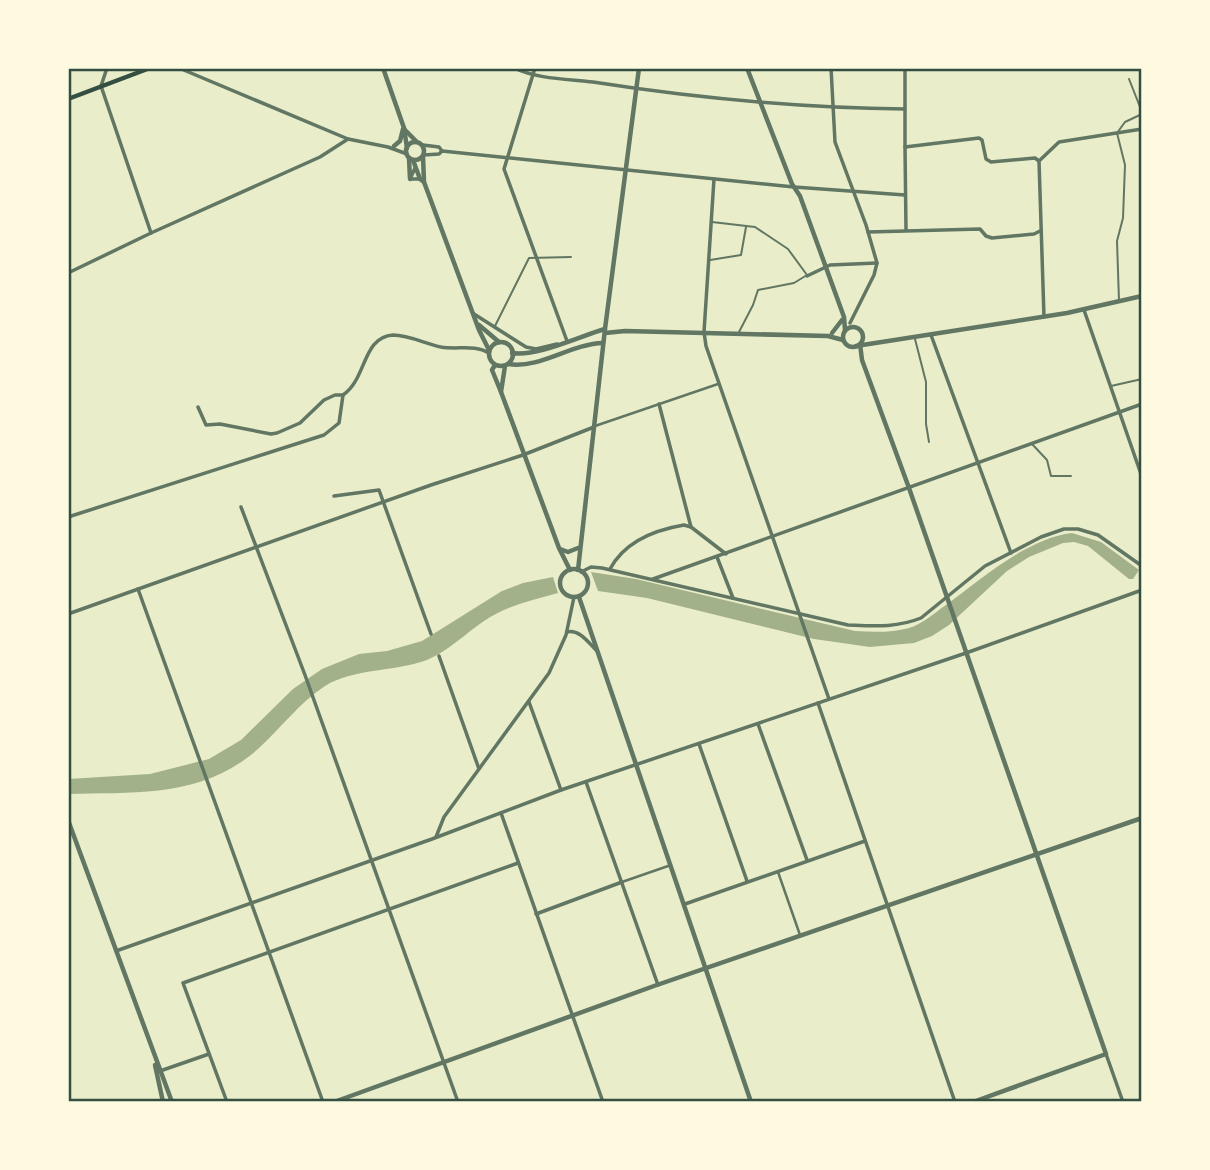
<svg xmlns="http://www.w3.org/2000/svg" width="1210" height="1170" viewBox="0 0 1210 1170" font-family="'Exo 2',sans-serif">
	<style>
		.water { fill: #a3b18a }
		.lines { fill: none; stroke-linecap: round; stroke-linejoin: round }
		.service { stroke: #617663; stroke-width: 2 }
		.pedestrian { stroke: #617663; stroke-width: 2.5 }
		.minor { stroke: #617663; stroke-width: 3.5 }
		.tertiary { stroke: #617663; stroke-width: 4.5 }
		.secondary { stroke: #344e41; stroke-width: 4.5 }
		.neatline { fill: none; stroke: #344e41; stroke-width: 2.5 }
	</style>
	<rect width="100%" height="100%" fill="#e9edc9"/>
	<g class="water">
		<path d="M1072,533L1101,542L1139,570L1133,579H1129L1088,546L1074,542L1063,543L1029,557L1007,571L949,625L932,636L914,643L870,647L814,639L647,598L598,591L591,572L636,579L855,631C873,632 891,633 909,628C923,624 934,613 946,605C981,579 1028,538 1072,533Z"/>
		<path d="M553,577L558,593C532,600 506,606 484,621C465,634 448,651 427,660C395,672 354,668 325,686C299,703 281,728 259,748C204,798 137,792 68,794V779L150,774L209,759L241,740L293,689L322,669L359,654L387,651L422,641L502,591L523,583Z"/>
	</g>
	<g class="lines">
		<g class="service">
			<polyline points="1129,79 1142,112"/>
			<polyline points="712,222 755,227 788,249 807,275 794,283 758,290 753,305 739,332"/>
			<polyline points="710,260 741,255 746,227"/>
			<polyline points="1119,301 1117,241 1123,218 1125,165 1117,133 1125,122 1142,114"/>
			<polyline points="495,326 529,258 571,257"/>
			<polyline points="915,339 926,382 926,424 929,442"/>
			<polyline points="1111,386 1142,379"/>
			<polyline points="1032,444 1047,460 1051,476 1071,476"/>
		</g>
		<g class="pedestrian">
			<polyline points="595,426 718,384"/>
			<polyline points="778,872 800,935"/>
			<polyline points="622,882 671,865"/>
		</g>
		<g class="minor">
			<polyline points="107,68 101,86 151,233"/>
			<polyline points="179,68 348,139 388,147 407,154"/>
			<path d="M514,68C537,79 568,79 593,82C696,98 801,108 905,109V147L979,138L982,140L986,159L991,162L1035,158L1039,161L1059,142L1142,129"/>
			<polyline points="535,68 504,169 567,341"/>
			<polyline points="831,68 835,142 866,225 877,263 874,275 850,323"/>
			<polyline points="905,108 905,68"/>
			<polyline points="423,145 439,147 442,151"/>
			<polyline points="905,147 906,230"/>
			<polyline points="424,155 439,154 442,151 794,187 905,195"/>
			<polyline points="1039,161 1044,317"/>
			<polyline points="415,168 410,179 420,179"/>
			<polyline points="714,179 704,332 706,346 829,699"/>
			<polyline points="868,232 980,229 986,236 992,238 1034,234 1040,231"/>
			<polyline points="68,273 151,233 320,157 348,139"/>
			<polyline points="807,276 830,265 877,263"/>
			<polyline points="1084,310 1142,477"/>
			<polyline points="474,314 526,347 536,349 557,344"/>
			<polyline points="931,335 1011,553"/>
			<polyline points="659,404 691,527"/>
			<polyline points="198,407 206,425 220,424 271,434 277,433 300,423 324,400 335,395 343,395"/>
			<polyline points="334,496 379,490 431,634"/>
			<polyline points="241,507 305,675 458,1102"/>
			<path d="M68,517L324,435L339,423L343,395C367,379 362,337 393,335C409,335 426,344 441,347C458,350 474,344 489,353"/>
			<polyline points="717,557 733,598"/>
			<path d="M610,569C625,541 654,530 684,525L691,527L726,554"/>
			<path d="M581,572L591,567L602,568L848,625C874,626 896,628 921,618L985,566L1041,537L1064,529H1078L1098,535L1142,566"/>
			<polyline points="653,579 1142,404"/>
			<polyline points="138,589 323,1102"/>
			<polyline points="68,614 431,485 523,455 594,427"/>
			<path d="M567,632C579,629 588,642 596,650"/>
			<polyline points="439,656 479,769"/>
			<polyline points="529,702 561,790"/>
			<polyline points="818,703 955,1102"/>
			<polyline points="758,724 807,860"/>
			<polyline points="699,744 747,881"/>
			<polyline points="586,782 658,985"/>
			<polyline points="501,813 603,1102"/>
			<polyline points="436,837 444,817 549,673 566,635 574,597"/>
			<polyline points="685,904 865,841"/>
			<polyline points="536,914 622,882"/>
			<polyline points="116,951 432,839 561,790 966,653 1142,590"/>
			<polyline points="1106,1054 1123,1102"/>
			<polyline points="160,1071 209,1054"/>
			<polyline points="227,1102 183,983 518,863"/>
		</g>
		<g class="tertiary">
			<polyline points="383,68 404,128 407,148"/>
			<polyline points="747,68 792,184 800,196 844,317 845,330"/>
			<polyline points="404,129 416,141"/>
			<circle cx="415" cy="151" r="9"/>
			<polyline points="394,146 400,141 403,129"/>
			<polyline points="423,156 424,182 479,330 489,350"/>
			<polyline points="409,158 410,179"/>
			<polyline points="413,160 420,179 424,182"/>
			<polyline points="479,325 499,342"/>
			<circle cx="853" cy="337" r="10"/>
			<polyline points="605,333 625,331 828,336 843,340"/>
			<polyline points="832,333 842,320"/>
			<circle cx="501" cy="354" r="12"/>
			<polyline points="860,344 862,360 909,488 1106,1054 973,1102"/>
			<polyline points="856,346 1067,313 1142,296"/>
			<path d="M512,353C537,357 580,336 605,329"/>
			<path d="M508,364C541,369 570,344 603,343"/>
			<polyline points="495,365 492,370 501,392 559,548 570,570"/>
			<polyline points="501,392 505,366"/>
			<polyline points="560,549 568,552 578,548"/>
			<circle cx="574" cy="583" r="14"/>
			<polyline points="578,570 605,329 639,68"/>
			<polyline points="579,597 751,1102"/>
			<polyline points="68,820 172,1102"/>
			<polyline points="155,1065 163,1102"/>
			<polyline points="334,1102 654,986 1142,818"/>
		</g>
		<polyline class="secondary" points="68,99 150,68"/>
	</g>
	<rect width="1210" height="1170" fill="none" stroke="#fefae0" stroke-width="140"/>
	<rect x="70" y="70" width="1070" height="1030" class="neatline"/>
</svg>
